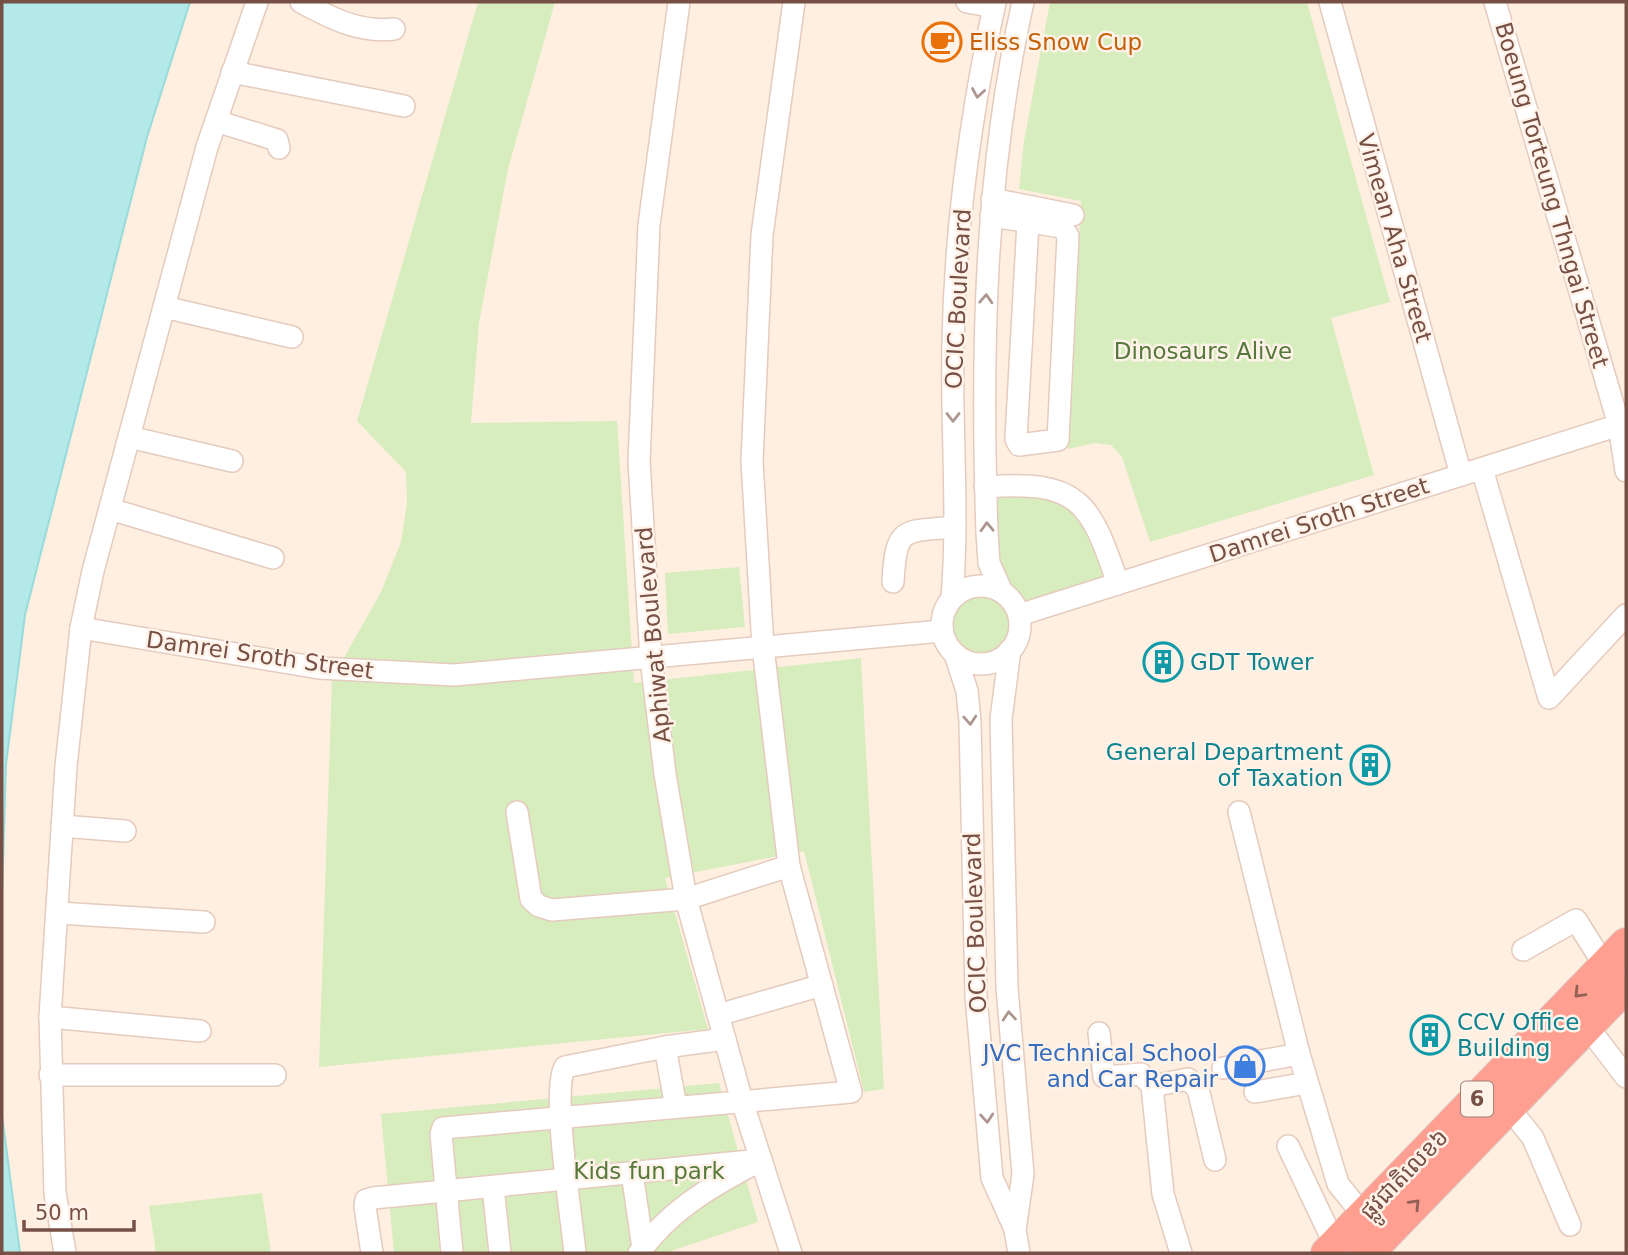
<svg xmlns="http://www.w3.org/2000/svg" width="1628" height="1255" viewBox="0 0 1628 1255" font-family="'DejaVu Sans','Noto Sans Khmer',sans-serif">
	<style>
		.green { fill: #d7edbe }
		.water { fill: #b3e9e9; stroke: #99dbdc; stroke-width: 2 }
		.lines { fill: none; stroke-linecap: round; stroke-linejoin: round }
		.minor-casing { stroke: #e5cbbe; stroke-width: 24 }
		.highway-casing { stroke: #dcd2cf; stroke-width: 34 }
		.minor { stroke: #fff; stroke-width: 21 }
		.highway { stroke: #fe9f91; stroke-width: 32 }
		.oneway { stroke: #ad968f }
		.oneway2 { stroke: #926054 }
		.labels { text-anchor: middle; stroke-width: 5; stroke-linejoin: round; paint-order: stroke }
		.shield { fill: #fff3e9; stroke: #a08176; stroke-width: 2 }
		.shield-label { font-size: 21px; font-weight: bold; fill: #775045 }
		.food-label { font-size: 23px; fill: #c56008; stroke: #fff3e9; text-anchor: start }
		.street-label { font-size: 23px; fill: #775045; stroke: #fff3e9 }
		.park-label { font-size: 23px; fill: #55793a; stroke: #fff3e9 }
		.culture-label { font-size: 23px; fill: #0d838f; stroke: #fff3e9; text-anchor: start }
		.shop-label { font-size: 23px; fill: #366cbe; stroke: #fff3e9; text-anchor: end }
	</style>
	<rect width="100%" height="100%" fill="#feefe0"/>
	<g class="green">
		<polygon points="478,2 555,2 508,169 479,323 471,423 617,421 634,683 861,658 884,1089 864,1092 804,851 665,878 708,1029 319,1067 332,679 381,592 401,542 407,503 406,472 357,421"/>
		<polygon points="1050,2 1307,2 1390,302 1331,318 1374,475 1150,542 1122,457 1111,445 1095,443 1068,449 1081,201 1019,189 1024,141"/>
		<polygon points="985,487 1080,503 1118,584 1019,615 1012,602 1002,592"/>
		<polygon points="739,567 745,627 668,634 665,573"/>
		<circle cx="981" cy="625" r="28"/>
		<polygon points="719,1083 758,1222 665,1253 394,1253 381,1114"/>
		<polygon points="262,1193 271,1253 156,1253 149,1206"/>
	</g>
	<g class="water">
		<polygon points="2,2 190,2 147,137 25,615 6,764 2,896"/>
		<polygon points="2,1115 20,1253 2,1253"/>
	</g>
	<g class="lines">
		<g class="minor-casing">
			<g id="minor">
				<path d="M301,2C331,18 359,33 394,29"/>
				<polyline points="679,2 649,225 639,461 651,659 665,774 686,899 742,1101 791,1253"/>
				<polyline points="967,2 994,7"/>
				<polyline points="1330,2 1461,475"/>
				<polyline points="1495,2 1619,425 1626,471"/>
				<polyline points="232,72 404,106"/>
				<polyline points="216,121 277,140 279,148"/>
				<polyline points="992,199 1073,215"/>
				<polyline points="991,216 1062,227 1068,236 1058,440 1019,445 1016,439 1028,222"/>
				<polyline points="164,307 292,337"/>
				<polyline points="129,437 232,461"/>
				<polyline points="1482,469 1549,698 1626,615"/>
				<path d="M985,487C1078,480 1090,500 1118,584"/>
				<polyline points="110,509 273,558"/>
				<path d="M893,582C896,525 903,532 955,527"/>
				<circle cx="981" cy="625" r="39"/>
				<path d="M1002,592L989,563L987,533C981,355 984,176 1023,2"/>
				<path d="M952,598C959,514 951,428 953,343C955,229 971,113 995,2"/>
				<polyline points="1019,615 1619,425"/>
				<polyline points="81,628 319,668 454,675 942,631"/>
				<polyline points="1010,650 1001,719 1007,988 1023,1174 1015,1230 1019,1253"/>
				<polyline points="955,654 967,691 970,721 976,996 992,1178 1015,1229"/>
				<polyline points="517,812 531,899 539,906 552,910 686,899 789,866"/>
				<polyline points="1239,812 1299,1054 1338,1184 1364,1216"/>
				<polyline points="62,826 125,831"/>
				<polyline points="58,913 204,922"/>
				<polyline points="1523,950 1576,920 1605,966"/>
				<polyline points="718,1015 822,985"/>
				<polyline points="50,1017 200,1031"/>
				<polyline points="1587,1026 1626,1077"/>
				<polyline points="1099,1033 1104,1077 1141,1074 1152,1086 1163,1194 1181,1253"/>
				<polyline points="665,1047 676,1107"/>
				<polyline points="1223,1068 1299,1054"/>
				<polyline points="50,1075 275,1075"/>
				<polyline points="1152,1086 1188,1079 1198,1089 1215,1160"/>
				<polyline points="1255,1092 1307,1083"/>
				<polyline points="1508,1107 1533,1138 1570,1225"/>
				<polyline points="1288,1146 1335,1245"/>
				<polyline points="632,1173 643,1248"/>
				<polyline points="493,1187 500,1253"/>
				<polyline points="65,1253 55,1193 50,1017 66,766 81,628 93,571 207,147 257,2"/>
				<polyline points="372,1253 365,1207 366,1200 373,1198 761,1160"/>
				<polyline points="452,1253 441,1134 443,1128 851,1092 789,866 763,647 752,461 762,235 794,2"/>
				<path d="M575,1253C572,1220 551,1090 565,1067L665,1047L725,1039"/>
				<path d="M639,1253C667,1213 708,1188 750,1166"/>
			</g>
		</g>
		<g class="highway-casing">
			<g id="highway">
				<polyline points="1327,1253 1626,944"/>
				<polyline points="1368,1253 1626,986"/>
			</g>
		</g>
		<use href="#minor" class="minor"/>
		<use href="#highway" class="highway"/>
	</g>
	<defs><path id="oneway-chevron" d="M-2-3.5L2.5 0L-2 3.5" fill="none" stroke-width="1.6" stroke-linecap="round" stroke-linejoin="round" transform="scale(1.75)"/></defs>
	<g class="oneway">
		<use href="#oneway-chevron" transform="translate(978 93) rotate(99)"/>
		<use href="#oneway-chevron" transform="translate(986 299) rotate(-87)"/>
		<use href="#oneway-chevron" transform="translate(953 417) rotate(90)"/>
		<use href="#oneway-chevron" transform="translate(987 527) rotate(-92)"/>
		<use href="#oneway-chevron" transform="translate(970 720) rotate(86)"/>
		<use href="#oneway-chevron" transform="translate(1009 1016) rotate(-95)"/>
		<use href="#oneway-chevron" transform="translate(987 1118) rotate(85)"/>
	</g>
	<g class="oneway2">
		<use href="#oneway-chevron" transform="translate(1579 993) rotate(134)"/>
		<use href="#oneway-chevron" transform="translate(1415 1204) rotate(-46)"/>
	</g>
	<defs>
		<g id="cafe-ring" transform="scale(2.0125)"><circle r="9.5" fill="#fff3e9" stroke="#e8710a" stroke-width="1.5"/><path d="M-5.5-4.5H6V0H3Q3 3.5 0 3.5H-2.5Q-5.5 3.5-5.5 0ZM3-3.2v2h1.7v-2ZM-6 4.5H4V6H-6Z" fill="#e8710a"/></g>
		<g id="building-ring" transform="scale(2.0125)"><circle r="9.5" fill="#fff3e9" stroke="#0f9aa8" stroke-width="1.5"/><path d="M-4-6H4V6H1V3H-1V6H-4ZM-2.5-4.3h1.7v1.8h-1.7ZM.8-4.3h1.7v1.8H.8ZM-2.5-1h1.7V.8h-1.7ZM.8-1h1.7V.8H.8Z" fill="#0f9aa8"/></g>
		<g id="shop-ring" transform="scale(2.0125)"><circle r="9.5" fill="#fff3e9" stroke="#3f7fe0" stroke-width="1.5"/><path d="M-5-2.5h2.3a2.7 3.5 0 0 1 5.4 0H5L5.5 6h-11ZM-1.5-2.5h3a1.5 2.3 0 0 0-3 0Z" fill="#3f7fe0"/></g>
	</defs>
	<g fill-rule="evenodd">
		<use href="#cafe-ring" x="942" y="42"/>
		<use href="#building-ring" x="1163" y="662"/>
		<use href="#building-ring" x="1370" y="765"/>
		<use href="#building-ring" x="1430" y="1035"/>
		<use href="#shop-ring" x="1245" y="1066"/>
	</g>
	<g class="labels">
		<rect class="shield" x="1461" y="1081.5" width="32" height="35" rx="5"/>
		<g class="shield-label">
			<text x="1477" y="1106">6</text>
		</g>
		<g class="food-label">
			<text x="969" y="50">Eliss Snow Cup</text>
		</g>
		<g class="street-label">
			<text transform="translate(1552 195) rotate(74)" y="8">Boeung Torteung Thngai Street</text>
			<text transform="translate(1395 238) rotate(74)" y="8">Vimean Aha Street</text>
			<text transform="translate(958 299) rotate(-87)" y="8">OCIC Boulevard</text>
			<text transform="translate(1319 520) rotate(-18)" y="8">Damrei Sroth Street</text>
			<text transform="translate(653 635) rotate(-95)" y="8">Aphiwat Boulevard</text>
			<text transform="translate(260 655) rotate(8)" y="8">Damrei Sroth Street</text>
			<text transform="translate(975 923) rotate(-92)" y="8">OCIC Boulevard</text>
			<text transform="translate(1404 1174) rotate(-46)" y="8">ផ្លូវជាតិលេខ៦</text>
		</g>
		<g class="park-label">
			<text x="1203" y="359">Dinosaurs Alive</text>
			<text x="649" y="1179">Kids fun park</text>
		</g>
		<g class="culture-label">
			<text x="1190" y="670">GDT Tower</text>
			<text x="1343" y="760" text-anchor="end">General Department<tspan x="1343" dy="26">of Taxation</tspan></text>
			<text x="1457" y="1030">CCV Office<tspan x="1457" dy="26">Building</tspan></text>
		</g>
		<g class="shop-label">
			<text x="1218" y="1061">JVC Technical School<tspan x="1218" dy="26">and Car Repair</tspan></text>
		</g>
	</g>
	<rect width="1628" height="1255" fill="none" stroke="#775045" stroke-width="7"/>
	<path d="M24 1220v10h110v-10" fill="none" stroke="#775045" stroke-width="3.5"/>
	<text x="35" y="1220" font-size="21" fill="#775045" stroke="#fff3e9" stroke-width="5" paint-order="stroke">50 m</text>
</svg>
